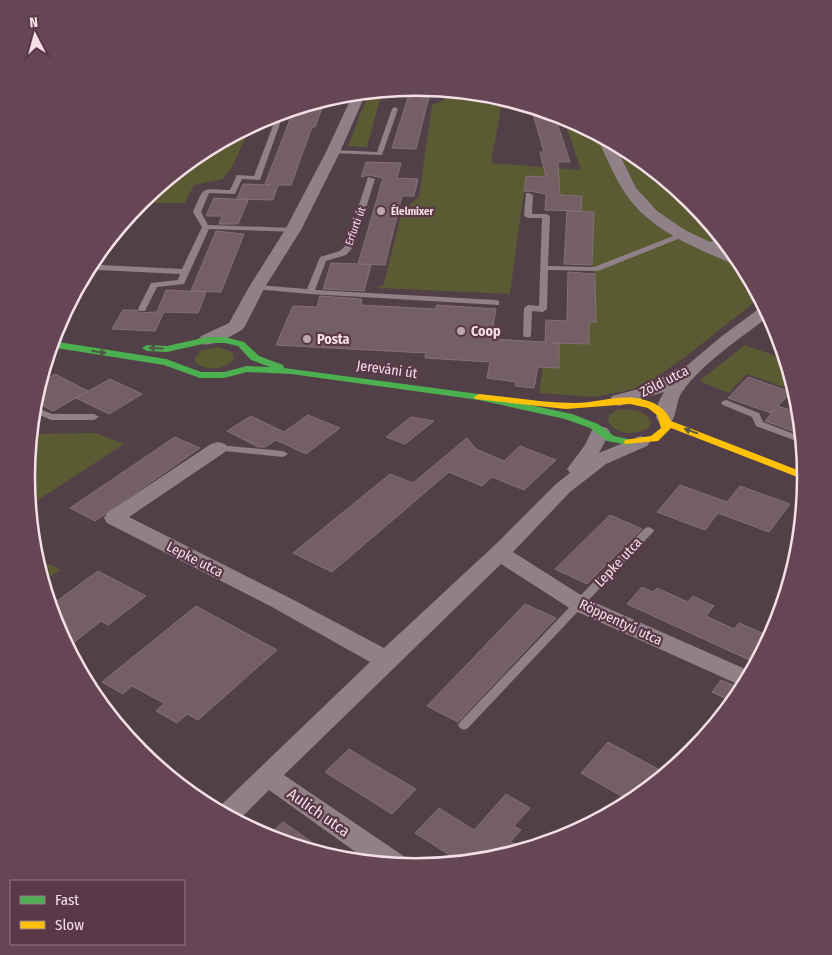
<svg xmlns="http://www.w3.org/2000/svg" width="832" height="955" viewBox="0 0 832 955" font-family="'Fira Sans Condensed',sans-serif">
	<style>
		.green { fill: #5a5a33 }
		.building { fill: #745f65; stroke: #827276 }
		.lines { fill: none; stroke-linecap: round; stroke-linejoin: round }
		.lane { fill: #8f8187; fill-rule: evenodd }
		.street { fill: #8f8187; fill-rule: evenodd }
		.fast { fill: #4caf50; fill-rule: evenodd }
		.slow { fill: #ffc107; fill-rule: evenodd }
		.oneway { fill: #565649 }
		.poi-dot { fill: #bba7af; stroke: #5a3847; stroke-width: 2 }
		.labels { text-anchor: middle; stroke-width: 4.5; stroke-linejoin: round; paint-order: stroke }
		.far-poi-label { font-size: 11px; font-weight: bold; fill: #f4dfe7; stroke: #5a3847; text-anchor: start }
		.far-street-label { font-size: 11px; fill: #f4dfe7; stroke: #5a3847 }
		.poi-label { font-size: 14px; font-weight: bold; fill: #f4dfe7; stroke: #5a3847; text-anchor: start }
		.street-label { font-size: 14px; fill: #f4dfe7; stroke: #5a3847 }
		.near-street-label { font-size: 16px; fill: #f4dfe7; stroke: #5a3847 }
		.rim { fill: none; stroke: #f4dfe7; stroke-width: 2.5 }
	</style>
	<rect width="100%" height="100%" fill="#524048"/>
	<g class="green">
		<polygon points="385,91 378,106 367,147 348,146 369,92"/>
		<path d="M446,91L476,94L478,102L502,103L491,163L581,170L563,117L633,154L650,168L652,175C661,176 674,183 677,193C688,193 731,249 740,261C748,272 753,286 760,298L685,357L654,379L634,389L594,397L539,393L543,367L559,368V343L589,344V322H596L595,274L592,266L594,212L581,211L582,196L560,195L559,178L526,176L510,294L378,288L384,284L402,211L419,197L432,105L444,100Z"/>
		<polygon points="251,126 231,169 223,179 194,185 185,203 140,203 200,153"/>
		<polygon points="745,345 785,359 795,391 747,374 729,393 699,381"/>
		<path d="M218,347L232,352L234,358C227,370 206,372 195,362V358L200,351Z"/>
		<path d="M628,409C639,411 646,412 651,422L649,428C635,435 617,436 608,421L609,415L617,410Z"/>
		<polygon points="95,433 124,444 29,506 26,477 30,438 37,434"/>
		<polygon points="34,556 60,570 42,582"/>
	</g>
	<g class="building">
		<polygon points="411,88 431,89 416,149 392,148"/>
		<polygon points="325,100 315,127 312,127 291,185 278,185 273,200 237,199 243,184 270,185 265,184 294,109"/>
		<polygon points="531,107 553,114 555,116 570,162 558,162 560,195 582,196 581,211 545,210 546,194 529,191 524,192 526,176 546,177 540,152 544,152"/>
		<polygon points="366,162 401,163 397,178 418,179 414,196 402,196 385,265 360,264 371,265 364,291 323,289 331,263 358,264 383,178 369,175 361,177"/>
		<polygon points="214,198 248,200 238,224 219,224 222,216 206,216"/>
		<polygon points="567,211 594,212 592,265 564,264"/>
		<polygon points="216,231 244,234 221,292 191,291"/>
		<polygon points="568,272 595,274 596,322 589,322 589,344 553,343 559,343 559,368 538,367 534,388 515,386 516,382 487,378 490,362 425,358 426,353 276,345 293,306 317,307 320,296 362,299 361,305 435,309 437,305 496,309 491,339 545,342 546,320 567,321"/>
		<polygon points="166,290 206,292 198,313 164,312 155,331 112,329 123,310 137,310 139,313 157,312"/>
		<polygon points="55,374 88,391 53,411 34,401 39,383"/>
		<polygon points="748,377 791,392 778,406 799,413 801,434 765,421 775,409 771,413 728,398"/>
		<polygon points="110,379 142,394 109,414 76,398"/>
		<polygon points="308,415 340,428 306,454 276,440 265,447 258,447 227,431 251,416 284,432"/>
		<polygon points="411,417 434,421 405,444 386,437"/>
		<polygon points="175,437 200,448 95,521 70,508"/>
		<polygon points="467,438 476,449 504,461 520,446 556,460 524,490 492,477 482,486 449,472 332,572 293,553 390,474 413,483"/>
		<polygon points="680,485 727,502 740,486 790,504 769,532 718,513 705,530 657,512"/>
		<polygon points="610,515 642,529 587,584 555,569"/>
		<polygon points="98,571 146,596 108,625 101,621 67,648 56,626 50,606"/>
		<polygon points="642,587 653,592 657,588 688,602 693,596 714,606 706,616 734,629 739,623 771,637 756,663 627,604"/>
		<polygon points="525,604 556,618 458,722 427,706"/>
		<polygon points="196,606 277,650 198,720 187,714 177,723 156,711 164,703 132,686 123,694 102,682"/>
		<polygon points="721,680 742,689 733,702 712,692"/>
		<polygon points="608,742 667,774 632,802 581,773"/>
		<polygon points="349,749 380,768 416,789 392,814 325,772"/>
		<polygon points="506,794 530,808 514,826 521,830 510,842 516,844 506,856 492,860 462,863 415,833 439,808 474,830"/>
		<polygon points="283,822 326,852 325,855 266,837"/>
	</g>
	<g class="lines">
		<g class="lane">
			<polygon points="395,107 398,109 382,155 331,153 331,151 333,150 377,152 392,109"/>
			<path d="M281,113L283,115L260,180L242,179L235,194L209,193L201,212L208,225L293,228L297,230L296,232L209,229L184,284L157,287L145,311H139L138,309L151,283L178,280L180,274L98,270L88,286H82L81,284L107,243L118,229L122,231L101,265L182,269L202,227L193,212C205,185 200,189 230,190L237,175L254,176L277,115Z"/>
			<polygon points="368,177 375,179 354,246 346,255 326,261 315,290 496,300 499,301 499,305 310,294 254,289 253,287 257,285 307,289 320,257 340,251 346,245"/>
			<polygon points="526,193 529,193 533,195 532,214 546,214 550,216 548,266 594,267 681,233 684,233 688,235 598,271 548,270 547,309 543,312 532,311 531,335 530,337 524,337 523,335 524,308 528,305 539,306 542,218 528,218 524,216"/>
			<polygon points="720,236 723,240 712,249 706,249 706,245"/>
			<polygon points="726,400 759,413 763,422 802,437 802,443 756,426 752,417 723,405 721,403 723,401"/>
			<polygon points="33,406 52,414 94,414 99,417 94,420 51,420 33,412"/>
			<polygon points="218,445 283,451 288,454 283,457 215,450 213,448 215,446"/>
			<polygon points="649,527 654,530 653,532 468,728 464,730 460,728 458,725 460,722 645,528"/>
		</g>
		<g class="street">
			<path d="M366,93L340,152L301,230L265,287L245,326L242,330C230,336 215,347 201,344L198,340L201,336L229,323L249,287L285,230L326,152L353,94Z"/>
			<path d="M599,135L614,143L636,188L657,211L685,230L733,253L743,266L735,265C694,247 648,230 623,190C612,173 606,155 597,138Z"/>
			<path d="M764,305L769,316C741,338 702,363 682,392C676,401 677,413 672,421L665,423L658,421L656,417L658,403L664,392L619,406L612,404L610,400L612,396L646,387L676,369L684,368L722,336Z"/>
			<polygon points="600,426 607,428 610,432 599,453 640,436 647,438 650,442 647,446 606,464 570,492 513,552 587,599 752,672 744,687 571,609 501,564 284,775 405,857 408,866 371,863 269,790 237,822 216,810 370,662 272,607 107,523 104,518 107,513 211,444 218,442 225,444 228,448 225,452 129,517 288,597 384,648 497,543 556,484 570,473 567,469 585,445 593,428"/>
		</g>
		<polygon class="fast" points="207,337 225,337 244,342 259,356 283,365 284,368 479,394 572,414 598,424 614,436 633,440 634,442 629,445 607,441 590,428 565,419 479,400 291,374 247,372 224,378 200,378 164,365 50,347 52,341 166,359 201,372 224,372 247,366 270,367 251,360 238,346 225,343 207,343 167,352 147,351 142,348 147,345 167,346"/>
		<path class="slow" d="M479,394C511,397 543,403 575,403C597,403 619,394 641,399C654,402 665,407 671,421L805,473V480L671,428L658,441L625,444L624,442L625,440L651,436L661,428L657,415L648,408L630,404L566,409L475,399L474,397Z"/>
	</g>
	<defs><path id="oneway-solid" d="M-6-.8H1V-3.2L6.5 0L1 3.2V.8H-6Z" transform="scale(1.25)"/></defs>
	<g class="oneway">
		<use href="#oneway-solid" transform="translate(156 348) rotate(-176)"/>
		<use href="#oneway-solid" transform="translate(99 352) rotate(9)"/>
		<use href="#oneway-solid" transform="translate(691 431) rotate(-160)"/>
	</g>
	<g class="poi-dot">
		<circle cx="381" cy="211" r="5"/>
		<circle cx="461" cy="331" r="5"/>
		<circle cx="307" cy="339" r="5"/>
	</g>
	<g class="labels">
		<g class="far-poi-label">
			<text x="391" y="215">Élelmixer</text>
		</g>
		<g class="far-street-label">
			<text transform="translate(355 226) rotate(-70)" y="4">Erfurti út</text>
		</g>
		<g class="poi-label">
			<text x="471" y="336">Coop</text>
			<text x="317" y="344">Posta</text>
		</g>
		<g class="street-label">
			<text transform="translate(387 369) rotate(8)" y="5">Jereváni út</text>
			<text transform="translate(664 381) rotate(-27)" y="5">Zöld utca</text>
			<text transform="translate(195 559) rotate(27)" y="5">Lepke utca</text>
			<text transform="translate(618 562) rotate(-47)" y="5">Lepke utca</text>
			<text transform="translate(621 622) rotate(25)" y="5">Röppentyű utca</text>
		</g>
		<g class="near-street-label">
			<text transform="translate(319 812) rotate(35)" y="6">Aulich utca</text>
		</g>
	</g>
	<path d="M0 0H832V955H0ZM35 477a381 381 0 1 1 762 0a381 381 0 1 1-762 0Z" fill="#664554" fill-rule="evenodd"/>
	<path class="rim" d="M35 477a381 381 0 1 1 762 0a381 381 0 1 1-762 0Z"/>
	<rect x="10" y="880" width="175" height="65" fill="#5a3847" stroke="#987b87"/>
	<rect x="20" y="896" width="25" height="8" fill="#4caf50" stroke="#987b87"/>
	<text x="55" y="905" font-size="15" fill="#f4dfe7">Fast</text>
	<rect x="20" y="921" width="25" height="8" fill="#ffc107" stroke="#987b87"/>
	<text x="55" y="930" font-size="15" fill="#f4dfe7">Slow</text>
	<g transform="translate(35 35) rotate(354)" stroke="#5a3847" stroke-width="4" paint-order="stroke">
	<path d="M0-4L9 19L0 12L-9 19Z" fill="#f4dfe7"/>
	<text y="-8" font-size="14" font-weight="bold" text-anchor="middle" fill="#f4dfe7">N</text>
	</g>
</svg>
